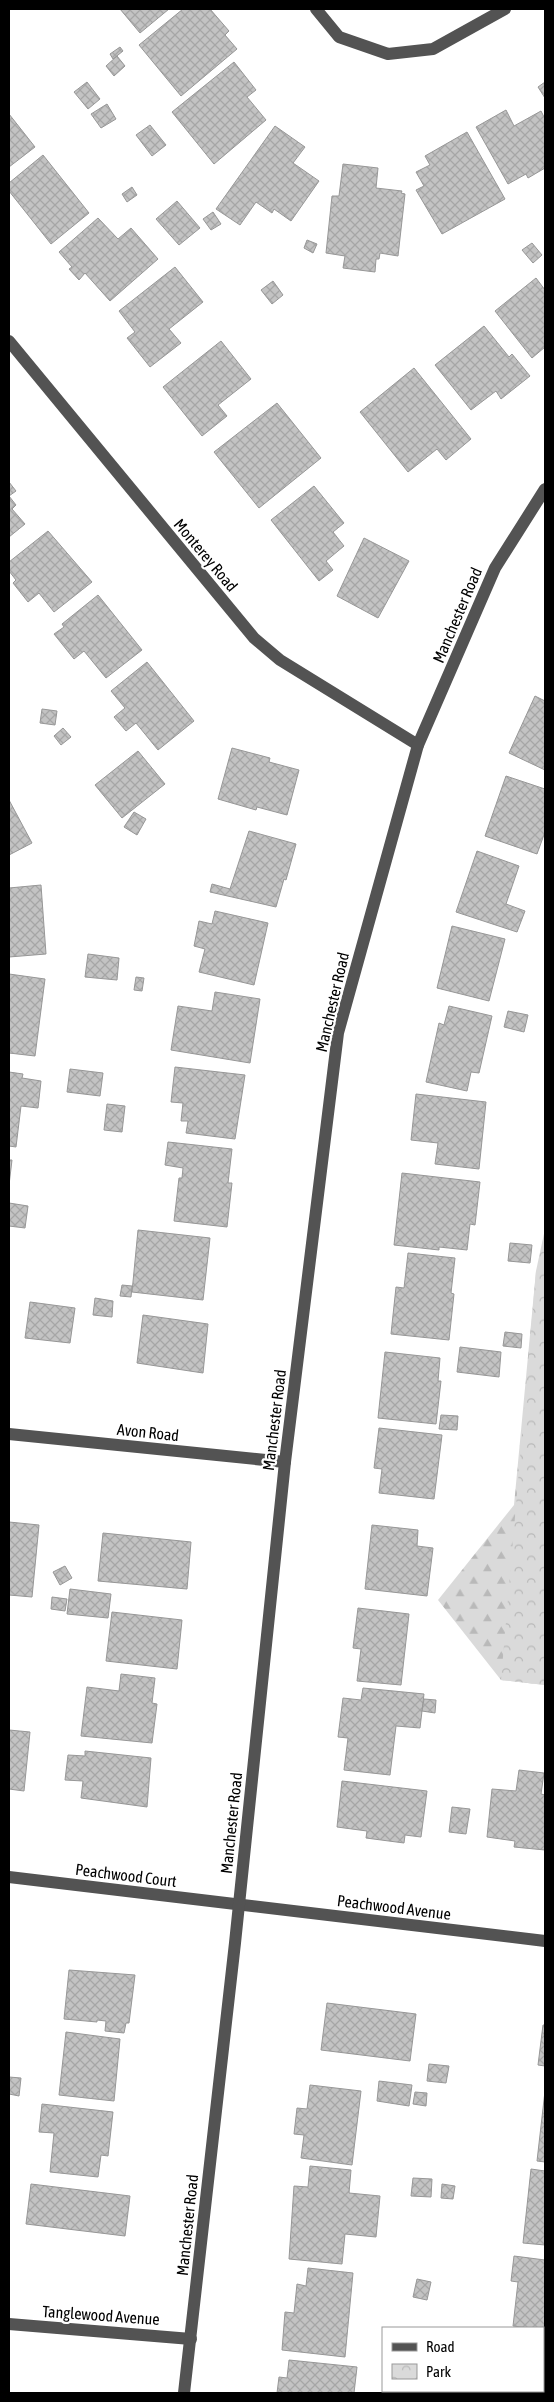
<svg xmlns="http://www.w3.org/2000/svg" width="554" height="2402" viewBox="0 0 554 2402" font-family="'Asap Condensed',sans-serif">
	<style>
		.forest { fill: url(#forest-firs) }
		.park { fill: url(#park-crowns) }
		.building { fill: url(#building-cross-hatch); stroke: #979797 }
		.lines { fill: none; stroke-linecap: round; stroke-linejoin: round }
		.minor { stroke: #535353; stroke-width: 12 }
		.labels { text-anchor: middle; stroke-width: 4.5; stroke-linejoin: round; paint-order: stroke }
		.street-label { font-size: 16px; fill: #000; stroke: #fff }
	</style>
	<defs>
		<pattern id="forest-firs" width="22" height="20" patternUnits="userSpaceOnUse" patternTransform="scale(1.25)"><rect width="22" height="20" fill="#dadada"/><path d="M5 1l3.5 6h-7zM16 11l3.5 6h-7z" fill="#b9b9b9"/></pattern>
		<pattern id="park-crowns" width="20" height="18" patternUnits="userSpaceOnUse" patternTransform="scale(1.25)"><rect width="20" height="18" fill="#dadada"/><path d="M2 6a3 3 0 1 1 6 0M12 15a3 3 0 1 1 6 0" fill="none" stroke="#b9b9b9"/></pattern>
		<pattern id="building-cross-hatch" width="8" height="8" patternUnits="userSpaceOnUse" patternTransform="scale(1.25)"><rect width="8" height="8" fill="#c3c3c3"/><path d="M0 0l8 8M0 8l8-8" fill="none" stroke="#a6a6a6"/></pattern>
	</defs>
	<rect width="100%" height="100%" fill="#fff"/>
	<polygon class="forest" points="545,1266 545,1685 501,1680 438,1600 514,1505 536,1271"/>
	<polygon class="park" points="545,1229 545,1685 501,1680 536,1271"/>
	<g class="building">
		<polygon points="120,9 169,9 140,33"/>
		<polygon points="183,9 210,9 229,31 225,35 237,49 181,96 139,45"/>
		<polygon points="120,47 123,51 113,59 110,54"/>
		<polygon points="117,56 125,66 114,76 106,66"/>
		<polygon points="234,62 256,90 247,97 266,120 214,164 172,112"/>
		<polygon points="87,82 100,99 88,109 74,92"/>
		<polygon points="545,82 545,98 538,87"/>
		<polygon points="107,104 116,119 101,128 91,114"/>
		<polygon points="506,110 514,126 541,111 545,119 545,168 528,178 526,174 508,184 476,127"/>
		<polygon points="9,114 35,147 9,167"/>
		<polygon points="150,125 166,145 152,156 136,135"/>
		<polygon points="275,126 305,147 293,163 319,181 291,221 274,209 272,213 256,202 240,225 216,209"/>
		<polygon points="467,132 505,199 442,234 416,190 424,186 416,172 430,165 425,156"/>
		<polygon points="43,155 89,213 51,244 9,191 9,183"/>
		<polygon points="343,164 378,168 376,188 402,191 401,193 405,194 398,256 380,253 379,259 376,259 375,272 343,268 345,256 326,253 332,196 339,196"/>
		<polygon points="132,187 137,195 127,202 122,194"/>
		<polygon points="177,201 200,228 179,245 156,219"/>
		<polygon points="213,212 221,224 211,230 203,219"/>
		<polygon points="98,218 118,239 131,228 158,259 110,301 85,273 79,280 69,269 72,267 59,252"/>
		<polygon points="307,240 317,244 313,253 304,248"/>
		<polygon points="532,243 542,255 533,263 522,250"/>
		<polygon points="175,267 203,302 169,329 181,343 150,367 127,338 135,332 119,311"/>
		<polygon points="536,278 545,290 545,347 532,358 495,311"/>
		<polygon points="273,281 283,295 272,304 261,290"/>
		<polygon points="484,326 509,357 512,354 530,376 501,399 496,391 471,410 435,365"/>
		<polygon points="221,341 251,379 218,405 227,416 202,436 163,387"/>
		<polygon points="414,368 471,439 446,460 437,449 408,472 360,412"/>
		<polygon points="277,403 321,458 259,508 214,452"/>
		<polygon points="9,482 16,491 9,496 16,505 12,509 25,524 9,537"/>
		<polygon points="314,486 344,523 333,532 344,546 326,561 333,570 319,581 271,520"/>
		<polygon points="48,531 92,582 54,612 39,593 28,602 13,583 16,580 9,571 9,562"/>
		<polygon points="364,538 409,561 378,618 337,596"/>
		<polygon points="98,595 142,650 106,678 84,651 74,659 54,634 64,627 62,624"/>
		<polygon points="147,662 194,721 158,750 136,723 126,731 114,717 125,708 111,691"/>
		<polygon points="535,696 545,701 545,770 509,753"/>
		<polygon points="42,709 57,711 55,725 40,723"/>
		<polygon points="63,728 71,737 61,745 54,736"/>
		<polygon points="232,748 270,758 269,762 299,770 287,815 257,807 256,810 218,799"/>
		<polygon points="138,751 165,784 122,818 95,785"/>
		<polygon points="506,776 545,789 545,832 537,854 485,836"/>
		<polygon points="9,800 32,843 9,855"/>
		<polygon points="134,812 146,819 137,835 124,827"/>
		<polygon points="249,831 296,844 286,880 284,879 276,907 210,892 212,884 230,889"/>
		<polygon points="477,851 519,866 506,904 525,911 517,932 456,912"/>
		<polygon points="41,885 46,954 9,957 9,888"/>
		<polygon points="215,911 268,923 254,985 199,972 205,949 194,946 199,921 212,924"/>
		<polygon points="452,926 505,939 489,1001 437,988"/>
		<polygon points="88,954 119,958 117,980 85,977"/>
		<polygon points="9,974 45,979 35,1056 9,1053"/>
		<polygon points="136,977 144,978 142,991 134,990"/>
		<polygon points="215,992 260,999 250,1063 171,1050 178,1006 212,1011"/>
		<polygon points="449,1006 492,1016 479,1073 471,1072 467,1091 426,1082 439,1023 444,1025"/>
		<polygon points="508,1011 528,1015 524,1032 504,1027"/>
		<polygon points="175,1067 245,1075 235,1139 186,1133 188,1121 181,1121 183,1103 171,1102"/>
		<polygon points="70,1069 103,1073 100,1096 67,1092"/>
		<polygon points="9,1072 23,1074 22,1078 41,1081 38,1108 21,1106 16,1147 9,1146"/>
		<polygon points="416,1094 486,1102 479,1169 435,1164 438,1143 411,1140"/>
		<polygon points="107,1104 125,1106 122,1132 104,1130"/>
		<polygon points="168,1142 232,1149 228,1183 232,1183 227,1227 174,1221 179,1178 182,1178 183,1168 165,1165"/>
		<polygon points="9,1160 12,1160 9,1185"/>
		<polygon points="402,1173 480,1182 475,1225 470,1224 467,1250 439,1247 439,1250 394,1245"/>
		<polygon points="9,1203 28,1206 25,1228 9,1226"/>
		<polygon points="138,1230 210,1238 203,1300 132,1292"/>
		<polygon points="510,1243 532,1245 530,1263 508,1261"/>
		<polygon points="408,1253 455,1258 451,1293 454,1294 449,1340 391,1334 396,1287 404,1288"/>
		<polygon points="122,1285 132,1286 131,1297 120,1296"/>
		<polygon points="95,1298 113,1301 112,1317 93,1315"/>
		<polygon points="30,1302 75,1308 70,1343 25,1338"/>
		<polygon points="143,1315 208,1324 203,1373 137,1363"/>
		<polygon points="505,1332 522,1334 521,1348 503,1346"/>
		<polygon points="460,1347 501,1352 499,1377 457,1372"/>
		<polygon points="385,1352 440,1358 438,1381 441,1381 436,1424 378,1418"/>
		<polygon points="441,1415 458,1416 457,1430 439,1429"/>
		<polygon points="379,1428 442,1435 434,1499 379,1493 382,1469 374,1468"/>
		<polygon points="9,1522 39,1525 32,1597 9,1595"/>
		<polygon points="372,1525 418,1530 417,1546 433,1548 427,1596 365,1589"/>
		<polygon points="103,1533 191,1542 187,1589 98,1581"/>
		<polygon points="65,1566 72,1578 60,1585 53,1572"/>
		<polygon points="70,1589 111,1594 108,1618 67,1614"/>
		<polygon points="52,1597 67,1599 65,1611 51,1609"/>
		<polygon points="358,1608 409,1614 401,1685 357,1681 361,1649 353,1648"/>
		<polygon points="112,1612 182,1620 177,1669 106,1661"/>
		<polygon points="121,1674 155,1678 152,1703 157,1704 152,1743 81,1736 87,1687 119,1691"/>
		<polygon points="363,1688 424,1694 420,1728 396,1726 390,1775 344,1770 348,1738 338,1737 343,1698 361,1700"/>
		<polygon points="424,1699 436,1700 435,1713 422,1711"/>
		<polygon points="9,1730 30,1732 24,1791 9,1789"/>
		<polygon points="85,1751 151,1758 147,1807 81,1798 83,1781 65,1780 68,1755 85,1756"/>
		<polygon points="519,1770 544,1773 541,1794 545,1795 545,1850 514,1847 515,1841 487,1837 492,1789 516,1791"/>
		<polygon points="342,1781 427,1791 421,1837 405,1835 404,1843 366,1838 367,1831 337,1827"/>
		<polygon points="452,1807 470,1809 466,1834 449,1832"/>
		<polygon points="69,1970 135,1975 129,2023 126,2023 124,2033 105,2031 106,2021 97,2020 97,2022 64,2019"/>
		<polygon points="327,2003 416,2014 410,2061 321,2050"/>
		<polygon points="543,2025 545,2025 545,2066 538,2065"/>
		<polygon points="66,2032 120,2039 114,2101 59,2095"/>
		<polygon points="429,2064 449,2066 446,2083 427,2081"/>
		<polygon points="9,2077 21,2078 19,2096 9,2094"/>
		<polygon points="379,2081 412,2085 409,2106 377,2101"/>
		<polygon points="310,2085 361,2091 352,2165 301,2158 304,2135 294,2134 297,2108 307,2109"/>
		<polygon points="545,2091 545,2162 537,2161"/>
		<polygon points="415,2092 427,2093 426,2106 413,2104"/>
		<polygon points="42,2104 113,2112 108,2156 101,2155 98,2177 50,2172 54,2133 39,2132"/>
		<polygon points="310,2166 351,2170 349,2193 380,2196 376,2237 345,2234 342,2264 289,2259 294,2186 308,2187"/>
		<polygon points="531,2169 545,2171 545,2245 523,2243"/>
		<polygon points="413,2178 432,2179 431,2197 411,2196"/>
		<polygon points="31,2184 130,2196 125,2236 26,2224"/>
		<polygon points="442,2184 455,2186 453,2199 441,2198"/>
		<polygon points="514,2256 545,2260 545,2330 513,2326 518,2282 511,2281"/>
		<polygon points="308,2268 353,2273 345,2357 282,2350 285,2312 294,2313 297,2284 306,2286"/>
		<polygon points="417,2279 431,2282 427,2300 413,2297"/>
		<polygon points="543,2343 545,2343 545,2393 504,2393 505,2391 543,2391"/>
		<polygon points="289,2360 357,2367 354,2393 277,2393 279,2377 287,2378"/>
	</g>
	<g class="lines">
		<g class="minor">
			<polyline points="316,9 339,37 388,54 433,49 505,9"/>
			<polyline points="9,341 254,638 280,660 418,745"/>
			<polyline points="9,1434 285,1462"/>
			<polyline points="9,1877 545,1941"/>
			<polyline points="9,2324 191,2339"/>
			<polyline points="184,2393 235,1943 285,1462 338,1033 418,745 495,568 545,489"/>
		</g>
	</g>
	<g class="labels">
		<g class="street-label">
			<text transform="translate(206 555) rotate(50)" y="6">Monterey Road</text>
			<text transform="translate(457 615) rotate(-67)" y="6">Manchester Road</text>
			<text transform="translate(332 1002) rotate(-77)" y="6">Manchester Road</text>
			<text transform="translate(274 1420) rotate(-83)" y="6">Manchester Road</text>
			<text transform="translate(148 1432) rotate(6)" y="6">Avon Road</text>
			<text transform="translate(231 1823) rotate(-84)" y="6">Manchester Road</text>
			<text transform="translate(126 1875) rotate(7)" y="6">Peachwood Court</text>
			<text transform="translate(394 1907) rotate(7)" y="6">Peachwood Avenue</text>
			<text transform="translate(187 2225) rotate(-84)" y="6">Manchester Road</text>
			<text transform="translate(101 2315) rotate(4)" y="6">Tanglewood Avenue</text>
		</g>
	</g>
	<rect width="554" height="2402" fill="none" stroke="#000000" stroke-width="20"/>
	<rect x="382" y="2327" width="162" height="65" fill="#ffffff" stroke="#999999"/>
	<rect x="392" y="2343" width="25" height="8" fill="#535353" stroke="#999999"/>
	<text x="426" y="2352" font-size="15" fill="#000000">Road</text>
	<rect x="392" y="2364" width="25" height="15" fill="url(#park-crowns)" stroke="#999999"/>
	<text x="426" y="2377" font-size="15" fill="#000000">Park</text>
</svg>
